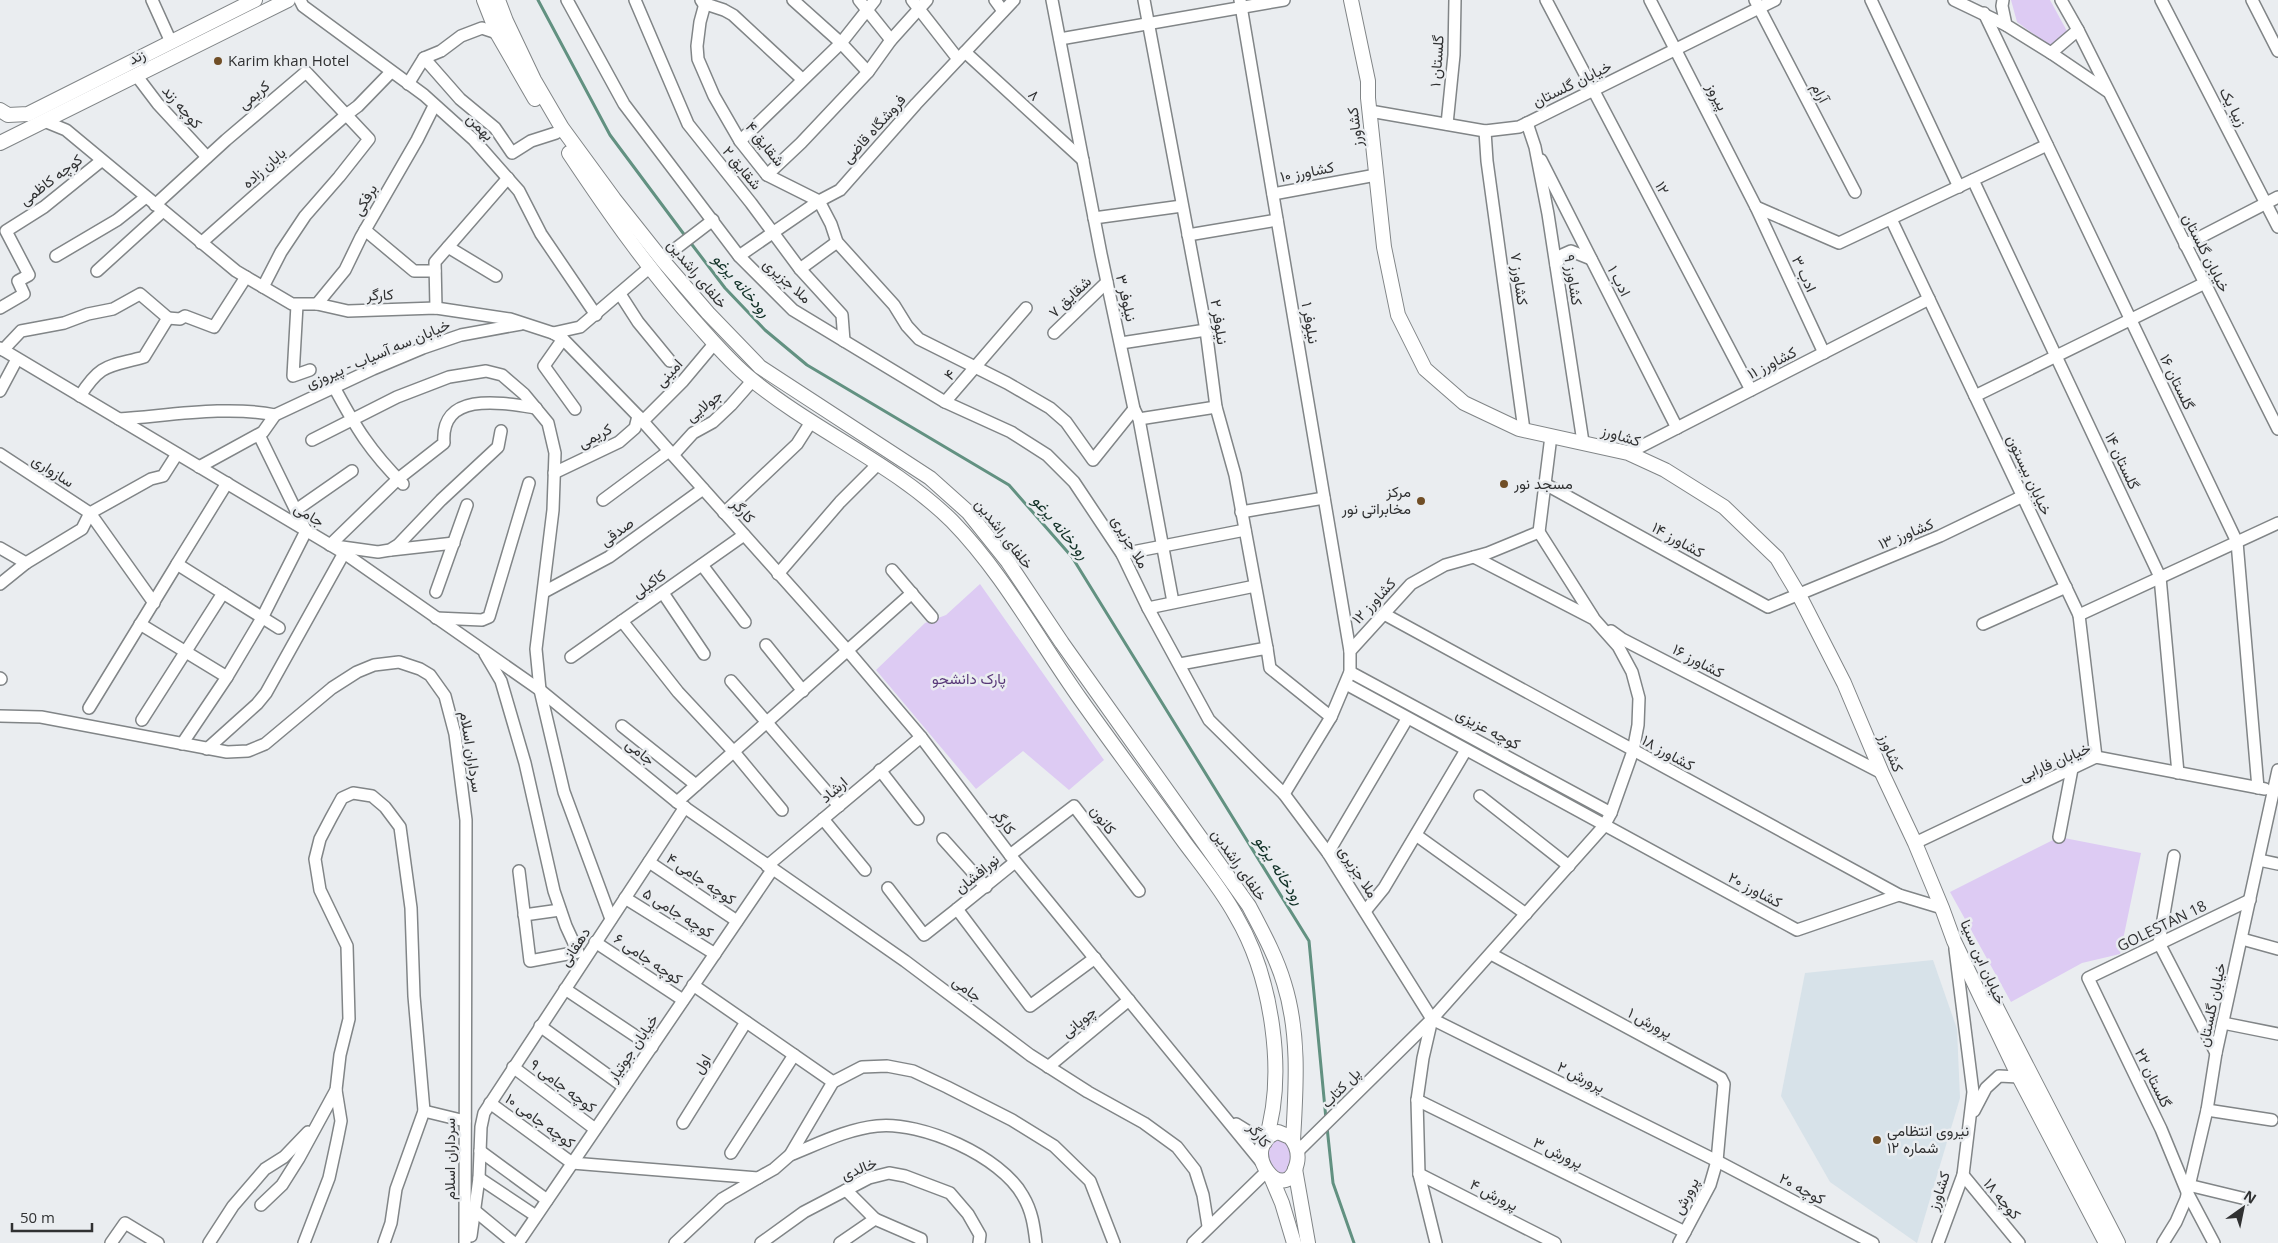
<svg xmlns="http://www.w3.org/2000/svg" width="2278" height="1243" viewBox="0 0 2278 1243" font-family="'Open Sans',Vazirmatn,sans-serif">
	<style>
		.built { fill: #d7e2e9 }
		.green { fill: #ddcbf3 }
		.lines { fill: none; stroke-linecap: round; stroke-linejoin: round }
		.stream { stroke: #629181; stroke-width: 3 }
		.minor-casing { stroke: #818587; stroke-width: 14 }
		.major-casing { stroke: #818587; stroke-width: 16 }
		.minor { stroke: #fff; stroke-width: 11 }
		.major { stroke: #fff; stroke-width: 14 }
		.poi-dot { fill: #704e26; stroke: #eaedf0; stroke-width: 2 }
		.labels { text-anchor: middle; stroke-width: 5; stroke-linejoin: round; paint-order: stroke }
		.street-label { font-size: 15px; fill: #303132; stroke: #eaedf0 }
		.poi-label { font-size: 15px; fill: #303132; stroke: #eaedf0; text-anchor: start }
		.park-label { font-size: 15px; fill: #583878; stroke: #eaedf0 }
		.water-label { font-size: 16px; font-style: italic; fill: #103026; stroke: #eaedf0 }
	</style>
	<rect width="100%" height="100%" fill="#eaedf0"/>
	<polygon class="built" points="1933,960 1957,1029 1960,1098 1917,1243 1830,1182 1781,1096 1805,973"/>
	<g class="green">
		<polygon points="2011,0 2050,0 2068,33 2057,43 2049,45 2017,22"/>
		<polygon points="980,584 1104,760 1069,790 1023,751 976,789 876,670 925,623 946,615"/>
		<polygon points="2059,837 2141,853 2120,954 2082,963 2011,1002 1950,892"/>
		<path d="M1275,1140C1296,1141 1294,1162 1284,1174H1276C1269,1160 1263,1152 1275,1140Z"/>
	</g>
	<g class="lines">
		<g class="stream">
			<polyline points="538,0 610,135 686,237"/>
			<polyline points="690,242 725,288 765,330 807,365 1009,485 1072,557 1309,941 1326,1119"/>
			<polyline points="1327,1127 1333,1183 1354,1243"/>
		</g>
		<g class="minor-casing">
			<g id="minor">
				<polyline points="152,0 171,42"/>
				<polyline points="300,0 303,6 424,95 474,140 519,191 541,234 596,315"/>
				<polyline points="567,0 624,104 739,256 793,310 945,402 1011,432 1047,455 1074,482 1122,554 1148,608 1209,720 1284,794 1328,853 1432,1019 1423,1058 1417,1100 1419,1174 1436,1243"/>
				<polyline points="635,0 688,124 751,203 800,269 842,315 844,341"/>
				<polyline points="701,0 703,3 724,10 733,15 802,79"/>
				<polyline points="706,0 700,22 697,46 698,59 714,96 740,141 767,175 819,201 831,224 837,242 894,305 907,326 919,339 1007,383 1050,408 1066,422 1093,460 1134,409"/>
				<polyline points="793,0 841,43 868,72"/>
				<polyline points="859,0 891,40"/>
				<polyline points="912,0 958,59"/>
				<polyline points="995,0 1003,11"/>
				<polyline points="1052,0 1101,254 1134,409 1139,419 1173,602"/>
				<polyline points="1144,0 1206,330 1216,407 1235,475 1267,648"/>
				<polyline points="1240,0 1350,651"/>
				<polyline points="1546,0 1751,390"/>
				<polyline points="1650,0 1756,207 1824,353"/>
				<polyline points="1755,0 1855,192"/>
				<polyline points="1871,0 1959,187"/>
				<polyline points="1954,0 2006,25"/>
				<polyline points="2003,0 2002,6 2006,25 2051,53 2078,30 2061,0"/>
				<polyline points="2161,0 2278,227"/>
				<polyline points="2252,0 2278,51"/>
				<polyline points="1984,13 2237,542 2258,788"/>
				<polyline points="2078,30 2278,429"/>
				<polyline points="1060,39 1284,0"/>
				<polyline points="965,52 1083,160"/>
				<polyline points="2051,53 2107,91"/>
				<polyline points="424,58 460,99 495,128 512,153 531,141 556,133"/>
				<polyline points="136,75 158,104 207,157"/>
				<polyline points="408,84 424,58 441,51 461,36 482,28 497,33"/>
				<polyline points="1370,111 1485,131 1519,127 1775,0"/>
				<polyline points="44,121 66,130 236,271 292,304 317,304 348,311 436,308 510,319 553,333 563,339 638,416 848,651 921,737 1010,855 1263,1164"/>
				<polyline points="1527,123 1535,147 1548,214 1583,442"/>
				<polyline points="1447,124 1454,55 1455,0"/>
				<polyline points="1485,131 1487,161 1524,430"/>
				<polyline points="740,141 841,43 875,0"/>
				<polyline points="1541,160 1677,428"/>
				<polyline points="767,175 801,143 868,72 891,40 927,0"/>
				<polyline points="1973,180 2160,577 2178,773"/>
				<polyline points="1273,194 1376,175"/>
				<polyline points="155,205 226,140 306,72 369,139 339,177 305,216 281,252 263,287"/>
				<polyline points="1756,207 1839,243 2047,145"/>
				<polyline points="1094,218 1182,206"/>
				<polyline points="1891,219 2079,615 2096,757"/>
				<polyline points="365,230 414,271 435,271"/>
				<polyline points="1188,235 1277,220"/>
				<polyline points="201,243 346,115 358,106 391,72"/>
				<polyline points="2185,245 2278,197"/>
				<polyline points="448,247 496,276"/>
				<polyline points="56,256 117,220 146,197"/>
				<polyline points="739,256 819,201 840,190 916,104 1014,0"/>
				<polyline points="662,259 713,220"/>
				<polyline points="1556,265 1562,255 1571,251 1591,259"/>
				<polyline points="800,269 837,242"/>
				<polyline points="97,271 163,211"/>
				<polyline points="620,294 638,322 670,361"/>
				<polyline points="317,304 345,270 361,237 417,140 434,106"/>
				<polyline points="297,305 293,376 310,370"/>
				<polyline points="0,308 24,294 18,281 29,275 6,231 44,207 101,161"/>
				<polyline points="436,308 435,262 508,178"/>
				<polyline points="168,318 180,319 185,316 214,327 246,277"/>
				<polyline points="553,333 580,327 649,268"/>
				<polyline points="1054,333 1107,282"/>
				<polyline points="563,339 544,366 575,409"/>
				<polyline points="1121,343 1206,330"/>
				<polyline points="0,348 344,553 540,690 677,802 905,961 1030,1055 1088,1092 1144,1123 1177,1147 1195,1170 1203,1195 1208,1226"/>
				<path d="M3,350L21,331L64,323L88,314L113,309L140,294L168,318L144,357C108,367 101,363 80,396"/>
				<path d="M334,387C356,428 370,451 403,484"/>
				<polyline points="0,391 17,359"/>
				<polyline points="1975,396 2205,283"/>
				<polyline points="945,402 1026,308"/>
				<path d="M119,419C166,416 228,405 275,415"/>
				<polyline points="1139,419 1216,407"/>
				<polyline points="643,421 683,381 714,344"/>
				<polyline points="312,440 397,397 449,377 486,371 502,375 524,394 548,423 555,453 553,510 536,649 540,690 564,792 611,919"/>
				<polyline points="1628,453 1929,299"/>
				<polyline points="0,454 90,513 154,603"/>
				<polyline points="673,455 693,433 713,422 731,405 753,380"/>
				<polyline points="199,467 263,432 275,415 373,369 423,348 461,335 521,324"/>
				<polyline points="554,473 619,442 635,428 638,416"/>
				<polyline points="1545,484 1768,607 1940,536 2023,496"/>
				<polyline points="603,500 669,451"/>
				<polyline points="296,510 352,471"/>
				<polyline points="1241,512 1324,498"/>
				<polyline points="724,513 797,444 811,422"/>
				<polyline points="1539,532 1593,617"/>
				<path d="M330,545L398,479L444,443C440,390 504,403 536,408"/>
				<polyline points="335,546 378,552 390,550 398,545 441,500 498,447 501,431"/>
				<polyline points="0,548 26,563"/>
				<polyline points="391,550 454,543"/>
				<polyline points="1122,554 1245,530"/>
				<polyline points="702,565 745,622"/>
				<polyline points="892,570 932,617"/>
				<polyline points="778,574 840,502 877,465"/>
				<polyline points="0,584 26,563 82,529 90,513 151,479 163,476 177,454"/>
				<polyline points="436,592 467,505"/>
				<polyline points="544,592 609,557 703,489"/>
				<polyline points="223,593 279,628"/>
				<polyline points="663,593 704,654"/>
				<polyline points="1148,608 1255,586"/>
				<polyline points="1384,614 1899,895 1942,908"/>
				<polyline points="2079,615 2278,523"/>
				<polyline points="436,618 482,620 489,617 529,483"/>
				<polyline points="622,621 678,692 734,752 782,810"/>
				<polyline points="140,624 227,677 182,744"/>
				<polyline points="1983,624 2066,587"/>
				<polyline points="1611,631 1622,639 1882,773"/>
				<polyline points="766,645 803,691"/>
				<polyline points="485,654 501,681 525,763 554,891 566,926 578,952 530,961 519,871"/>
				<polyline points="571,657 744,535"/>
				<polyline points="1180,664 1267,648 1270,668 1331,717"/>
				<polyline points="1350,672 1611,813"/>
				<polyline points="227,677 262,618 306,531 259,435"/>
				<polyline points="0,678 1,679"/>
				<polyline points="731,681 839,806"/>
				<polyline points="1346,684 1797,930 1899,895"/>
				<polyline points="89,708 177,564"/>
				<polyline points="0,716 41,717 227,752 248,751 265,744 332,688 357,672 374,665 399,662 420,669 430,675 445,696 455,734 466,820 465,1243"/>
				<polyline points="142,720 223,593 177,564 227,483"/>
				<polyline points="622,726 696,785"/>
				<polyline points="207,749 257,704 266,693 344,553"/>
				<polyline points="880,770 918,819"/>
				<polyline points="1284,794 1331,717 1350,672 1350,651 1411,584 1445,565 1488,553 1539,532 1551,436"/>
				<polyline points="1480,796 1569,866"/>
				<polyline points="677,802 912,593"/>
				<polyline points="823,819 865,870"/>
				<polyline points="1416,835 1526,914"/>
				<polyline points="2059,837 2072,769"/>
				<polyline points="943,839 986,887"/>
				<polyline points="1915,843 2096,757 2265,789"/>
				<polyline points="1328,853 1407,719"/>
				<polyline points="1010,855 1074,806 1139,891"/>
				<polyline points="2174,856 2159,943 2216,1053"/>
				<polyline points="2259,860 2278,864"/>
				<polyline points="649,862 737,921"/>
				<polyline points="767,866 921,737"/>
				<polyline points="888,888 924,935 957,909 1030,1006 1095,958"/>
				<polyline points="625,898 715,954"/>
				<polyline points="957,909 1015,862"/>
				<polyline points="1366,910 1384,888 1466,750"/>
				<polyline points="524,915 560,910"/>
				<polyline points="2242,939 2278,949"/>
				<polyline points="595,942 683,1000"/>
				<polyline points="1491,954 1721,1078 1724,1084 1717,1161 1710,1185 1679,1243"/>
				<polyline points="693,985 833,1082"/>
				<polyline points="565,989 652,1047"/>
				<polyline points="1432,1019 1717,1161 1873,1243"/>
				<polyline points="2223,1023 2278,1034"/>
				<polyline points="540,1026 624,1087"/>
				<polyline points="513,1067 595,1129"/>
				<polyline points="1048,1067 1129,1000"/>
				<polyline points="1417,1100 1685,1232"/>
				<polyline points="490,1103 572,1163 758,1178 774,1169 790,1155 833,1082 862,1067 887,1066 913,1071 947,1087 1012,1120 1054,1146 1090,1181 1114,1243"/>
				<polyline points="2207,1110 2272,1120"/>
				<polyline points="1974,1111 1986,1088 1999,1076 2019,1077"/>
				<polyline points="683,1123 746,1022"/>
				<polyline points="1236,1124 1265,1142"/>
				<polyline points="480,1151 547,1200"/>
				<polyline points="1297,1152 1432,1019 1604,826 1611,813 1633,751 1638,725 1639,698 1632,672 1618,646 1594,619 1474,557"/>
				<polyline points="731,1153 794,1055"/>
				<path d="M790,1155C818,1144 847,1129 877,1126C921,1121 1001,1156 1023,1196C1032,1211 1034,1226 1036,1243"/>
				<polyline points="1419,1174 1555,1243"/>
				<polyline points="1963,1175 2019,1243"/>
				<polyline points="479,1178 536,1216"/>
				<polyline points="2188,1185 2246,1199"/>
				<polyline points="846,1190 875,1219"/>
				<polyline points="261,1205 282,1185 299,1158 336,1090 340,1055 349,1019 347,946 320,890 315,859 320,839 331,818 342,798 353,793 372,796 385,807 400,827 411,908 414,996 424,1111"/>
				<polyline points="474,1210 514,1243"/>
				<polyline points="471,1236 479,1178 481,1127 484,1113 685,807"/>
				<polyline points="111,1243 125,1223 158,1243"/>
				<polyline points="209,1243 233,1206 265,1169 284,1157 308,1132"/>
				<polyline points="304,1243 329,1178 337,1141 341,1121 336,1090"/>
				<polyline points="384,1243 391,1223 396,1189 424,1111 465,1121"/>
				<polyline points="518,1243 772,870"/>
				<polyline points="675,1243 722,1199 758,1178"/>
				<polyline points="761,1243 804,1212 869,1178 889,1173 905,1176 950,1193 968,1214 980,1235 979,1243"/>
				<polyline points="840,1243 875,1219 921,1239 921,1243"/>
				<polyline points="1193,1243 1266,1172"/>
				<polyline points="1938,1243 1963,1175 1973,1092 1955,949"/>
				<polyline points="2163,1243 2176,1222 2186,1199 2207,1110 2216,1053 2278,770"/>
				<polyline points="2214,1243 2187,1192 2161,1129 2088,978 2250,900"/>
			</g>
		</g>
		<g class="major-casing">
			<g id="major">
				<polyline points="484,0 497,33 535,99"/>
				<path d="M498,0L506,21L534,80L562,128L614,199L664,262L708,313L760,367L930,478L968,512L1008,562L1062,643L1249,906C1262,931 1276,956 1284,983C1300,1034 1296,1088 1293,1140"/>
				<polyline points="1351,0 1368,81 1368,98 1384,247 1398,315 1425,369 1464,403 1519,429 1628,453 1665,470 1724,507 1777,558 1799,595 1844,683 1882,773 1915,843 1942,908 1954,941 2019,1077 2106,1243"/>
				<polyline points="0,110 8,115 28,114 255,0"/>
				<polyline points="0,143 288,0"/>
				<path d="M569,153C609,213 650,272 698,325C715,344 731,363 751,379C814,431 893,463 952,521C1003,573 1039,641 1081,700C1115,748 1151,796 1185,843C1203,867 1222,890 1236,916C1272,977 1287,1075 1265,1142"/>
				<polyline points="1989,993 2118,1243"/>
				<path d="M1278,1132L1290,1137C1296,1144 1299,1154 1297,1163C1286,1211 1235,1147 1278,1132Z"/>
				<polyline points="1295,1169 1308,1243"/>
				<polyline points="1271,1177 1282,1203 1294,1243"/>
			</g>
		</g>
		<use href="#minor" class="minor"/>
		<use href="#major" class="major"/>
	</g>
	<g class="poi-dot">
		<circle cx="218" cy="61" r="5"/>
		<circle cx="1504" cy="484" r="5"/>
		<circle cx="1421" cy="501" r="5"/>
		<circle cx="1877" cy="1140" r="5"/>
	</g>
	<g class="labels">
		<g class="street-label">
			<text transform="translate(137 57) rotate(-26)" y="5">زند</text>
			<text transform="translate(1437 61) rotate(-86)" y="5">گلستان ۱</text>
			<text transform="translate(1572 84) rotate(-26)" y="5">خیابان گلستان</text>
			<text transform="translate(1820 93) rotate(62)" y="5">آرام</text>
			<text transform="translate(254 95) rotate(-40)" y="5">کریمی</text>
			<text transform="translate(1034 95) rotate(43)" y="5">۸</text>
			<text transform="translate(1717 97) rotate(63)" y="5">پیروز</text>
			<text transform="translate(182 107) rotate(49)" y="5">کوچه زند</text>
			<text transform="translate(2233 107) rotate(63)" y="5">زیبا یک</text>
			<text transform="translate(480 127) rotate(45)" y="5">بهمن</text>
			<text transform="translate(1355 127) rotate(-97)" y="5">کشاورز</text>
			<text transform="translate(874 129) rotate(-48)" y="5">فروشگاه قاضی</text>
			<text transform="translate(765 144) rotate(51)" y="5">شقایق ۴</text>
			<text transform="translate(264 168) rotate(-42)" y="5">بابان زاده</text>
			<text transform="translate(742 168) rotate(50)" y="5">شقایق ۲</text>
			<text transform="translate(1307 172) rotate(-11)" y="5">کشاورز ۱۰</text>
			<text transform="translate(51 180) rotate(-37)" y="5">کوچه کاظمی</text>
			<text transform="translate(1662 188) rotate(62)" y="5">۱۲</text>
			<text transform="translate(365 200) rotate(-60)" y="5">برفکی</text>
			<text transform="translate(2206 253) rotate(63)" y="5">خیابان گلستان</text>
			<text transform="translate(697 274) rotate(50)" y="5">خلفای راشدین</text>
			<text transform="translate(1804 274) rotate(65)" y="5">ادب ۳</text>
			<text transform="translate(1519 279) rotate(82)" y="5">کشاورز ۷</text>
			<text transform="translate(1573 280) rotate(81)" y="5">کشاورز ۹</text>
			<text transform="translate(787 281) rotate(42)" y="5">ملا جزیری</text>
			<text transform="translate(1619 281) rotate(63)" y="5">ادب ۱</text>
			<text transform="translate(380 295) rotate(-2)" y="5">کارگر</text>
			<text transform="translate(1070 297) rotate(-44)" y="5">شقایق ۷</text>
			<text transform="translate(1126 298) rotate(77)" y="5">نیلوفر ۳</text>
			<text transform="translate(1219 322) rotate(81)" y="5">نیلوفر ۲</text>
			<text transform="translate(1310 323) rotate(80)" y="5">نیلوفر ۱</text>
			<text transform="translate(378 354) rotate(-23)" y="5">خیابان سه آسیاب - پیروزی</text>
			<text transform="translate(1772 363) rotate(-27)" y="5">کشاورز ۱۱</text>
			<text transform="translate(669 373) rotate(-47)" y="5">امینی</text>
			<text transform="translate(950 375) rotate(-48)" y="5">۴</text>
			<text transform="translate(2177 382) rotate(64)" y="5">گلستان ۱۶</text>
			<text transform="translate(704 406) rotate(-38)" y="5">جولایی</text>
			<text transform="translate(595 436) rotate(-28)" y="5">کریمی</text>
			<text transform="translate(1621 436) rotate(17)" y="5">کشاورز</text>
			<text transform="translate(2122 461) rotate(65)" y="5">گلستان ۱۴</text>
			<text transform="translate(53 471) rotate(33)" y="5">سازواری</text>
			<text transform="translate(2029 475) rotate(65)" y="5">خیابان بیستون</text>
			<text transform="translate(743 511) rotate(48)" y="5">کارگر</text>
			<text transform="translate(309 515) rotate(31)" y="5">جامی</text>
			<text transform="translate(617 532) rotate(-36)" y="5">صدقی</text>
			<text transform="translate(1004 534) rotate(52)" y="5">خلفای راشدین</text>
			<text transform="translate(1906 534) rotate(-22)" y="5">کشاورز ۱۳</text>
			<text transform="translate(1678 540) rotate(29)" y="5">کشاورز ۱۴</text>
			<text transform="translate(1130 542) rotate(60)" y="5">ملا جزیری</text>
			<text transform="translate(649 584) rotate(-35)" y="5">کاکیلی</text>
			<text transform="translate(1374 601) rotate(-47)" y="5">کشاورز ۱۲</text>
			<text transform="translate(1698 661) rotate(28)" y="5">کشاورز ۱۶</text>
			<text transform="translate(1488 729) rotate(28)" y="5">کوچه عزیزی</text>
			<text transform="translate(471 752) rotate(81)" y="5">سرداران اسلام</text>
			<text transform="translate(640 752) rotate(39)" y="5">جامی</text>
			<text transform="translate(1668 753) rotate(29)" y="5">کشاورز ۱۸</text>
			<text transform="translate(1891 753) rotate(67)" y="5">کشاورز</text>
			<text transform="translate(2055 762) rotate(-23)" y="5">خیابان فارابی</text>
			<text transform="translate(834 790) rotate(-41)" y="5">ارشاد</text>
			<text transform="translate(1103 820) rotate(53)" y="5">کانون</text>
			<text transform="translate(1004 822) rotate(53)" y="5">کارگر</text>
			<text transform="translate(1239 865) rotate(55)" y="5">خلفای راشدین</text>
			<text transform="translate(1358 872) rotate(57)" y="5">ملا جزیری</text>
			<text transform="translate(977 874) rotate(-39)" y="5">نورافشان</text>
			<text transform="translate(701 879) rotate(34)" y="5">کوچه جامی ۴</text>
			<text transform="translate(1755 890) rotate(28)" y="5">کشاورز ۲۰</text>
			<text transform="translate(678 913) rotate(32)" y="5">کوچه جامی ۵</text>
			<text transform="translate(2162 926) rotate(-26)" y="5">GOLESTAN 18</text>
			<text transform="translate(575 947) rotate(-57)" y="5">دهقانی</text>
			<text transform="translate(648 959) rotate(34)" y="5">کوچه جامی ۶</text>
			<text transform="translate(1983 962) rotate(66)" y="5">خیابان ابن سینا</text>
			<text transform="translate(967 989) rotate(37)" y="5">جامی</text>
			<text transform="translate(2212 1005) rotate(-78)" y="5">خیابان گلستان</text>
			<text transform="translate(1079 1022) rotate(-39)" y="5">چوپانی</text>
			<text transform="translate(1650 1023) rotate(28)" y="5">پرورش ۱</text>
			<text transform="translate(633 1048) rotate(-56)" y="5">خیابان جوتیار</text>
			<text transform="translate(702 1064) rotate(-58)" y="5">اول</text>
			<text transform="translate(1581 1077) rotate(27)" y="5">پرورش ۲</text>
			<text transform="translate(2153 1078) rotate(64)" y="5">گلستان ۲۲</text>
			<text transform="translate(563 1086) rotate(37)" y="5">کوچه جامی ۹</text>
			<text transform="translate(1341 1088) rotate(-46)" y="5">پل کتاب</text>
			<text transform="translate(540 1121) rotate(36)" y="5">کوچه جامی ۱۰</text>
			<text transform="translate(1259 1135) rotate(51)" y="5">کارگر</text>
			<text transform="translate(1558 1153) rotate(26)" y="5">پرورش ۳</text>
			<text transform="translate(450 1159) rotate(-90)" y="5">سرداران اسلام</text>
			<text transform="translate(859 1169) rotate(-22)" y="5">خالدی</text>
			<text transform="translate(1802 1189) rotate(28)" y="5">کوچه ۲۰</text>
			<text transform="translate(1939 1191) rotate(-71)" y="5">کشاورز</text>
			<text transform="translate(1494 1195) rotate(27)" y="5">پرورش ۴</text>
			<text transform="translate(1686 1196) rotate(-63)" y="5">پرورش</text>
			<text transform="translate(2002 1199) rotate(50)" y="5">کوچه ۱۸</text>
		</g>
		<g class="poi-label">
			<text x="228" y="66">Karim khan Hotel</text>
			<text x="1514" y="489">مسجد نور</text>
			<text x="1411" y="497" text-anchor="end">مرکز<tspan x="1411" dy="17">مخابراتی نور</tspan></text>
			<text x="1887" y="1136">نیروی انتظامی<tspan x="1887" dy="17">شماره ۱۲</tspan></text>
		</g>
		<g class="park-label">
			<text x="969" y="684">پارک دانشجو</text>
		</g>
		<g class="water-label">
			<text transform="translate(742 285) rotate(49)" y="6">رودخانه یرغو</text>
			<text transform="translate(1061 527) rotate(50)" y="6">رودخانه یرغو</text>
			<text transform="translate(1280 870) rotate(58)" y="6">رودخانه یرغو</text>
		</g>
	</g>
	<g transform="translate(2243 1208) rotate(33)" stroke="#eaedf0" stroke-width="4" paint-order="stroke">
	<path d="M0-4L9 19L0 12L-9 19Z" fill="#303132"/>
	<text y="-8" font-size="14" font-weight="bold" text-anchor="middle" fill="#303132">N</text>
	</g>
	<path d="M12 1223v8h80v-8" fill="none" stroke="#303132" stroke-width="2.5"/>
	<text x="20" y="1223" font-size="15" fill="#303132" stroke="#eaedf0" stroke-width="4" paint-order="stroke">50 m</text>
</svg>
